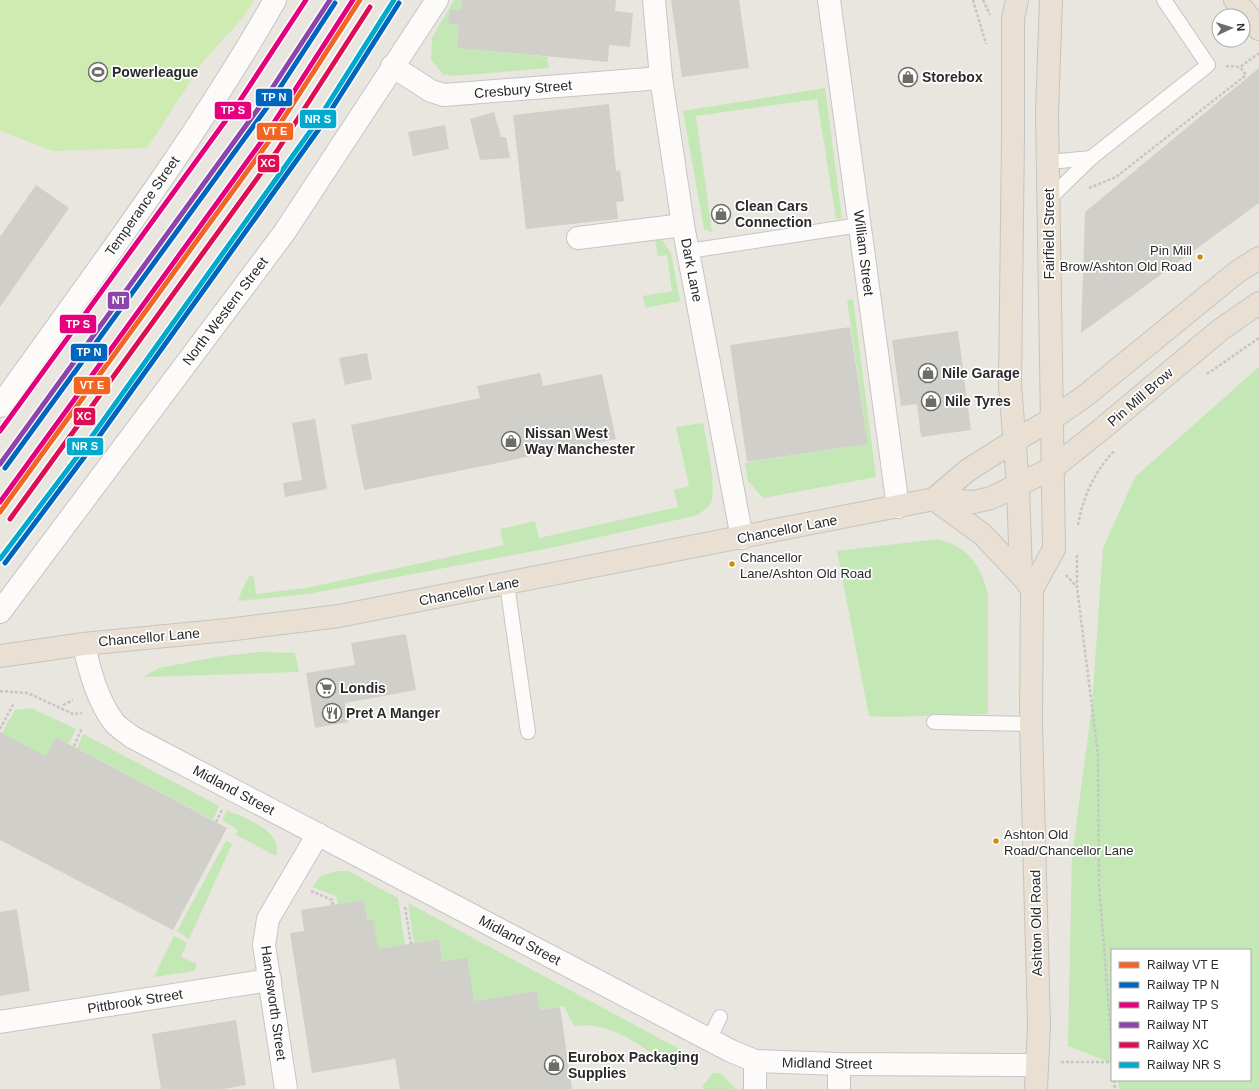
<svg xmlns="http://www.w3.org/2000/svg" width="1259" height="1089" viewBox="0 0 1259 1089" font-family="Arial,sans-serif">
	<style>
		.green { fill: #c3e7b5 }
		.pitch { fill: #ceebb2 }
		.building { fill: #d1cfca }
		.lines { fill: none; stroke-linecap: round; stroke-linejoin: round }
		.lane-casing { stroke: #c6c5c5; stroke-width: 16 }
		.street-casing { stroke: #c6c5c5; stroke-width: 24 }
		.highway-casing { stroke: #c4c4c1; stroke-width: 24 }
		.path { stroke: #c6c5c5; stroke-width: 2.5; stroke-dasharray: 3 2; stroke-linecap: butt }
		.lane { stroke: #fcfbfa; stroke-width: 14 }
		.street { stroke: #fcfbfa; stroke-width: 22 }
		.highway { stroke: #e9e0d3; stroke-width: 22 }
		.rail-1-casing { stroke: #fff; stroke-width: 8 }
		.rail-2-casing { stroke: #fff; stroke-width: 8 }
		.rail-3-casing { stroke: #fff; stroke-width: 8 }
		.rail-4-casing { stroke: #fff; stroke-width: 8 }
		.rail-5-casing { stroke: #fff; stroke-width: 8 }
		.rail-6-casing { stroke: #fff; stroke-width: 8 }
		.rail-1 { stroke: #f26522; stroke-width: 5 }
		.rail-2 { stroke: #0065bd; stroke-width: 5 }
		.rail-3 { stroke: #e5007d; stroke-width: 5 }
		.rail-4 { stroke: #8e44ad; stroke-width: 5 }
		.rail-5 { stroke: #df0d52; stroke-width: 5 }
		.rail-6 { stroke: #00a9ce; stroke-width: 5 }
		.bus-dot { fill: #ce8d08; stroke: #fff; stroke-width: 1.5 }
		.labels { text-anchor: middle; stroke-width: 3.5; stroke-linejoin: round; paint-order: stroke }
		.bus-label { font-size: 13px; fill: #2a2a2a; stroke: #fff; text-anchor: start }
		.poi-label { font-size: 14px; font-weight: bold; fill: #2a2a2a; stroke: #fff; text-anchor: start }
		.street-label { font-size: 14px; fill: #2a2a2a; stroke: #fff }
		.line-badge { stroke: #fff; stroke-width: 1.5 }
		.badge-label { font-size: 11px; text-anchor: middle; font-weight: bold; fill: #fff }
	</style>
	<rect width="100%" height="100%" fill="#e9e6df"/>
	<g class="green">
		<polygon points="454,0 462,0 461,10 450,9 449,24 459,25 457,48 547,57 549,68 453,76 443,74 431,60 432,38"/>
		<polygon points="825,88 842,218 836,219 817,99 696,116 712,232 704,229 683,111"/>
		<polygon points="661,239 671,253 680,301 645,308 643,296 672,291 667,255 658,256 655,240"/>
		<polygon points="853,299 876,477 763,498 748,481 745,463 868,444 847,300"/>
		<polygon points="1259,367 1259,1089 1119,1089 1118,1080 1250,1080 1250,950 1112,950 1112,1063 1068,1046 1072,857 1092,706 1103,548 1135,477"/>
		<path d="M703,423C706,440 717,488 711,502C707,509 701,513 694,516L555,547L308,594L238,601L242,590L250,575L254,577L256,594L306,588L504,545L500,529L535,521L539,538L678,507L674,490L689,486L676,427Z"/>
		<path d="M938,539C968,547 982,566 988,596V714L886,717L869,716L837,551Z"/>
		<polygon points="259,652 295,653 299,672 143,677 159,668 216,657"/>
		<polygon points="31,708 76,729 69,743 56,737 46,756 2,733 15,710"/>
		<polygon points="83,734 219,806 213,820 77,748"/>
		<path d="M227,810C245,819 284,830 276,856L236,835L238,830L222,820Z"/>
		<polygon points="226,841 232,844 189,939 177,931"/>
		<polygon points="337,871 348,871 398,898 405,945 378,949 372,919 367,920 338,904 336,896 312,887 321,876"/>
		<path d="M408,903L685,1052L676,1070C646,1050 612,1020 574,1026L564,1006L540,1010L537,991L474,1001L442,962L439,939L414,943Z"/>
		<polygon points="174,936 187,943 181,957 197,964 194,971 154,977"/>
		<polygon points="713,1073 722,1074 735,1089 705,1089 702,1087"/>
	</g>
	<polygon class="pitch" points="0,0 254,0 242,19 205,59 147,148 53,151 0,131"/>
	<g class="building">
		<polygon points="462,0 616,0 615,11 633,13 630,47 609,45 608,62 457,48 459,25 448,24 450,9 461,10"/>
		<polygon points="671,0 739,0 749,68 682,77"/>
		<polygon points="1259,68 1259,203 1081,333 1085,212"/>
		<polygon points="609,104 616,171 620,170 624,201 616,202 618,219 526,229 513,115"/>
		<polygon points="494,112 501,137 506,137 510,158 480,160 470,119"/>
		<polygon points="445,125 449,149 413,156 408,132"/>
		<polygon points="36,185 69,208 0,307 0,237"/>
		<polygon points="850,327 868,444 747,462 730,345"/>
		<polygon points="958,331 971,430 921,437 917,404 901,406 892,340"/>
		<polygon points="367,353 372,379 345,385 339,358"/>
		<polygon points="540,373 543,386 602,374 616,439 364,490 351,425 480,398 477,386"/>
		<polygon points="315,419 327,489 285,497 283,483 302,480 292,423"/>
		<polygon points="406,634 416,690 345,703 348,722 315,728 306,673 355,665 351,643"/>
		<polygon points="0,732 46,756 56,737 227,828 173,930 0,840"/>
		<polygon points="364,900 367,920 373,919 378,949 439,939 442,962 467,958 474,1001 537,991 540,1010 560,1007 572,1089 400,1089 395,1059 312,1073 290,933 304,931 301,910"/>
		<polygon points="17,909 30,991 0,996 0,912"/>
		<polygon points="236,1020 246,1085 223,1089 161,1089 152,1034"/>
	</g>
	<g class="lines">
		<g class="lane-casing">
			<g id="lane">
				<polyline points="1049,162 1091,158"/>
				<polyline points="1048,200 1091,158 1208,65 1164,0"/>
				<polyline points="689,251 860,225"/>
				<polyline points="507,584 528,732"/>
				<polyline points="934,722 1031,724"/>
				<polyline points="709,1040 720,1017"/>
			</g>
		</g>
		<g class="street-casing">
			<g id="street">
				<polyline points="654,0 661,78 683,225 742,538"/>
				<polyline points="829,0 898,507"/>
				<polyline points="392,66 431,91 444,95 661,78"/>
				<polyline points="578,238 683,225"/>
				<path d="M0,406C95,273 194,142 275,0"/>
				<polyline points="0,612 284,233 437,0"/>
				<path d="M84,644C89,670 97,699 113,721C117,727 126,732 132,737L731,1051L755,1061L839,1064L1037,1065"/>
				<polyline points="0,1022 270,980"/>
				<polyline points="839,1064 839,1089"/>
				<polyline points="286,1089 264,945 268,919 318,834"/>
				<polyline points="755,1089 755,1061"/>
			</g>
		</g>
		<g class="highway-casing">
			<g id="highway">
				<polyline points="1017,0 1013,18 1013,137 1010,385 1018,485 1021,575 1032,589"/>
				<polyline points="1235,0 1259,29"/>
				<polyline points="934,499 968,470 1014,441 1052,419 1085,396 1237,272 1259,258"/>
				<polyline points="934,499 982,534 1021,575"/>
				<polyline points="0,656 84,644 227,630 339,616 934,499 974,502 991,498 1053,468 1103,428 1220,330 1259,303"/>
				<polyline points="1036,1089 1039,1025 1031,724 1032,589 1054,549 1047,113 1051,0"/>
			</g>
		</g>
		<g class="path">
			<polyline points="973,0 986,44"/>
			<polyline points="983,0 990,15"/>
			<polyline points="1226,66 1240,67 1259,53"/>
			<polyline points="1089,188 1116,177 1246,75 1240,67"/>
			<polyline points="1207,374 1259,338"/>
			<path d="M1078,525C1083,496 1095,471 1115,450"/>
			<polyline points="1077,555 1077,587 1098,755 1099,884 1112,1049"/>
			<polyline points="1066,575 1077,587"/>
			<polyline points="0,691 28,693 73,714 82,713"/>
			<polyline points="63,705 73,700"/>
			<polyline points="0,729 14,703"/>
			<polyline points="74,746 82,728"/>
			<polyline points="216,822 222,810"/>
			<polyline points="311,891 332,900 333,905"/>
			<polyline points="405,907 411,944"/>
			<polyline points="1061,1062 1112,1062"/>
			<polyline points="1114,1080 1115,1089"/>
		</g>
		<use href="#lane" class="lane"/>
		<use href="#street" class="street"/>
		<use href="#highway" class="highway"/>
		<g class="rail-1-casing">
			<polyline id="rail-1" points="0,512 267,144 360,0"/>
		</g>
		<g class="rail-2-casing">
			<g id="rail-2">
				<polyline points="5,468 268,106 335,3"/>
				<polyline points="5,563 85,456 319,129 399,3"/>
			</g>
		</g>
		<g class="rail-3-casing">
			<g id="rail-3">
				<polyline points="0,431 237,105 306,0"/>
				<polyline points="0,502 262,141 353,0"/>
			</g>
		</g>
		<g class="rail-4-casing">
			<polyline id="rail-4" points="0,464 263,102 330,0"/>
		</g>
		<g class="rail-5-casing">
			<polyline id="rail-5" points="10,519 277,151 370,7"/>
		</g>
		<g class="rail-6-casing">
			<polyline id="rail-6" points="0,559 80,453 314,126 394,0"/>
		</g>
		<use href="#rail-1" class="rail-1"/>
		<use href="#rail-2" class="rail-2"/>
		<use href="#rail-3" class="rail-3"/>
		<use href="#rail-4" class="rail-4"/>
		<use href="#rail-5" class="rail-5"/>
		<use href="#rail-6" class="rail-6"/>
	</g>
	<defs>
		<g id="stadium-ring" transform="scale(1)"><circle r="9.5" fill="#fff" stroke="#6d6c69" stroke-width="1.5"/><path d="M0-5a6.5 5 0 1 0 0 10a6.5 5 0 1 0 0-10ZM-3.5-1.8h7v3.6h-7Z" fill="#6d6c69"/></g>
		<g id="shop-ring" transform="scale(1)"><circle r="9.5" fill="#fff" stroke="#6d6c69" stroke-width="1.5"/><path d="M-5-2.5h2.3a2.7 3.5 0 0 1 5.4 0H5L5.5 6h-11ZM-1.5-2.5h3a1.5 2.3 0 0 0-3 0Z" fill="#6d6c69"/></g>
		<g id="supermarket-ring" transform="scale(1)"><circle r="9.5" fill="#fff" stroke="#6d6c69" stroke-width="1.5"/><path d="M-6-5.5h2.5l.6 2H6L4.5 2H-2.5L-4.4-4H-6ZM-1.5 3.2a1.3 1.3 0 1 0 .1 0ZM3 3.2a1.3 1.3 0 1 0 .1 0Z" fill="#6d6c69"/></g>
		<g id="restaurant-ring" transform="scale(1)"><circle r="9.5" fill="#fff" stroke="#6d6c69" stroke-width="1.5"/><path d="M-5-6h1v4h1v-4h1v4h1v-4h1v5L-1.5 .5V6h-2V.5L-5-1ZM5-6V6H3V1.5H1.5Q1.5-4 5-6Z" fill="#6d6c69"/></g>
	</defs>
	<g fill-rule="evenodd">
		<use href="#stadium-ring" x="98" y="72"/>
		<use href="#shop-ring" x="908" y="77"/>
		<use href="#shop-ring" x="721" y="214"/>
		<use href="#shop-ring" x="928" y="373"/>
		<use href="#shop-ring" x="931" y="401"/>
		<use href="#shop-ring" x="511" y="441"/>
		<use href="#supermarket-ring" x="326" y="688"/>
		<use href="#restaurant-ring" x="332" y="713"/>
		<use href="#shop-ring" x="554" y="1065"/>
	</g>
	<g class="bus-dot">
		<circle cx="1200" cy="257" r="3.5"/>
		<circle cx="732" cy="564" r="3.5"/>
		<circle cx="996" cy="841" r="3.5"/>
	</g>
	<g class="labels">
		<g class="bus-label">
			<text x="1192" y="255" text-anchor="end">Pin Mill<tspan x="1192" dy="16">Brow/Ashton Old Road</tspan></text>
			<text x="740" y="562">Chancellor<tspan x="740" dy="16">Lane/Ashton Old Road</tspan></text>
			<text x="1004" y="839">Ashton Old<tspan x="1004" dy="16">Road/Chancellor Lane</tspan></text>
		</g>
		<g class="poi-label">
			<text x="112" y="77">Powerleague</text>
			<text x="922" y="82">Storebox</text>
			<text x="735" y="211">Clean Cars<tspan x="735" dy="16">Connection</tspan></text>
			<text x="942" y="378">Nile Garage</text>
			<text x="945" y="406">Nile Tyres</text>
			<text x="525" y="438">Nissan West<tspan x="525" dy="16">Way Manchester</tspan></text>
			<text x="340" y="693">Londis</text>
			<text x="346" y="718">Pret A Manger</text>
			<text x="568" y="1062">Eurobox Packaging<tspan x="568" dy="16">Supplies</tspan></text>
		</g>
		<g class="street-label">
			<text transform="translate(523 89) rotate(-5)" y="5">Cresbury Street</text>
			<text transform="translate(142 206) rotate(-55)" y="5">Temperance Street</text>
			<text transform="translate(1049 234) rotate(-90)" y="5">Fairfield Street</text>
			<text transform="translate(864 253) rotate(83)" y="5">William Street</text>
			<text transform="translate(692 270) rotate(79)" y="5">Dark Lane</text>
			<text transform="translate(225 311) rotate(-53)" y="5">North Western Street</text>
			<text transform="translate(1140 397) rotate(-41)" y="5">Pin Mill Brow</text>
			<text transform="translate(787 529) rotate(-11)" y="5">Chancellor Lane</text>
			<text transform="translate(469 591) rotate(-11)" y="5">Chancellor Lane</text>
			<text transform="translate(149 637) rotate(-5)" y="5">Chancellor Lane</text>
			<text transform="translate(234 790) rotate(28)" y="5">Midland Street</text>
			<text transform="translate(1036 923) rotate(-91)" y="5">Ashton Old Road</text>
			<text transform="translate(520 940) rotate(28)" y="5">Midland Street</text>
			<text transform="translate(135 1001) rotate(-9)" y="5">Pittbrook Street</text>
			<text transform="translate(274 1003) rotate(82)" y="5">Handsworth Street</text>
			<text transform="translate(827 1063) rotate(1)" y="5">Midland Street</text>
		</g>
	</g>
	<g class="line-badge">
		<rect x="255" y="88" width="38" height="19" rx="4" fill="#0065bd"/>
		<rect x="214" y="101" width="38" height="19" rx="4" fill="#e5007d"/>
		<rect x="299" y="109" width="38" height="20" rx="4" fill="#00a9ce"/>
		<rect x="256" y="122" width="38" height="19" rx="4" fill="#f26522"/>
		<rect x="257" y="154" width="23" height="19" rx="4" fill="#df0d52"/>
		<rect x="107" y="291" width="23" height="19" rx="4" fill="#8e44ad"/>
		<rect x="59" y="314" width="38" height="20" rx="4" fill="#e5007d"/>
		<rect x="70" y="343" width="38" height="19" rx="4" fill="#0065bd"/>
		<rect x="73" y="376" width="38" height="19" rx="4" fill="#f26522"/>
		<rect x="73" y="407" width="23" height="19" rx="4" fill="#df0d52"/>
		<rect x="66" y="437" width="38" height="19" rx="4" fill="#00a9ce"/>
	</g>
	<g class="badge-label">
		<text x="274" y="101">TP N</text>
		<text x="233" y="114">TP S</text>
		<text x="318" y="123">NR S</text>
		<text x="275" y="135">VT E</text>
		<text x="268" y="167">XC</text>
		<text x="119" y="304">NT</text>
		<text x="78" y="328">TP S</text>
		<text x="89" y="356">TP N</text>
		<text x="92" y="389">VT E</text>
		<text x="84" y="420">XC</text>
		<text x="85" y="450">NR S</text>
	</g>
	<rect x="1111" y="949" width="140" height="132" fill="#ffffff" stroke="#aaaaaa"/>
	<rect x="1119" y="962" width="20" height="6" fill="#f26522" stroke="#aaaaaa"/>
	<text x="1147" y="969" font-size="12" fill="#2a2a2a">Railway VT E</text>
	<rect x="1119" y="982" width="20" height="6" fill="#0065bd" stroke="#aaaaaa"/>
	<text x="1147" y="989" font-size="12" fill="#2a2a2a">Railway TP N</text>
	<rect x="1119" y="1002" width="20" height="6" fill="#e5007d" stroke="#aaaaaa"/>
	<text x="1147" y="1009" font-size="12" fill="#2a2a2a">Railway TP S</text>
	<rect x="1119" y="1022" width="20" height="6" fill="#8e44ad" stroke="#aaaaaa"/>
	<text x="1147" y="1029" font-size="12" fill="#2a2a2a">Railway NT</text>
	<rect x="1119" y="1042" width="20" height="6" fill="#df0d52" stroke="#aaaaaa"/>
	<text x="1147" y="1049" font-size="12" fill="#2a2a2a">Railway XC</text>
	<rect x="1119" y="1062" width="20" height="6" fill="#00a9ce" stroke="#aaaaaa"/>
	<text x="1147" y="1069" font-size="12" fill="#2a2a2a">Railway NR S</text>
	<g transform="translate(1231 28) rotate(86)"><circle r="19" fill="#ffffff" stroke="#aaaaaa"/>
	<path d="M0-3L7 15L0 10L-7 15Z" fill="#6d6c69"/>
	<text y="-6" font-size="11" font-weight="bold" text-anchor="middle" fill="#2a2a2a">N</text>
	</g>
</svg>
